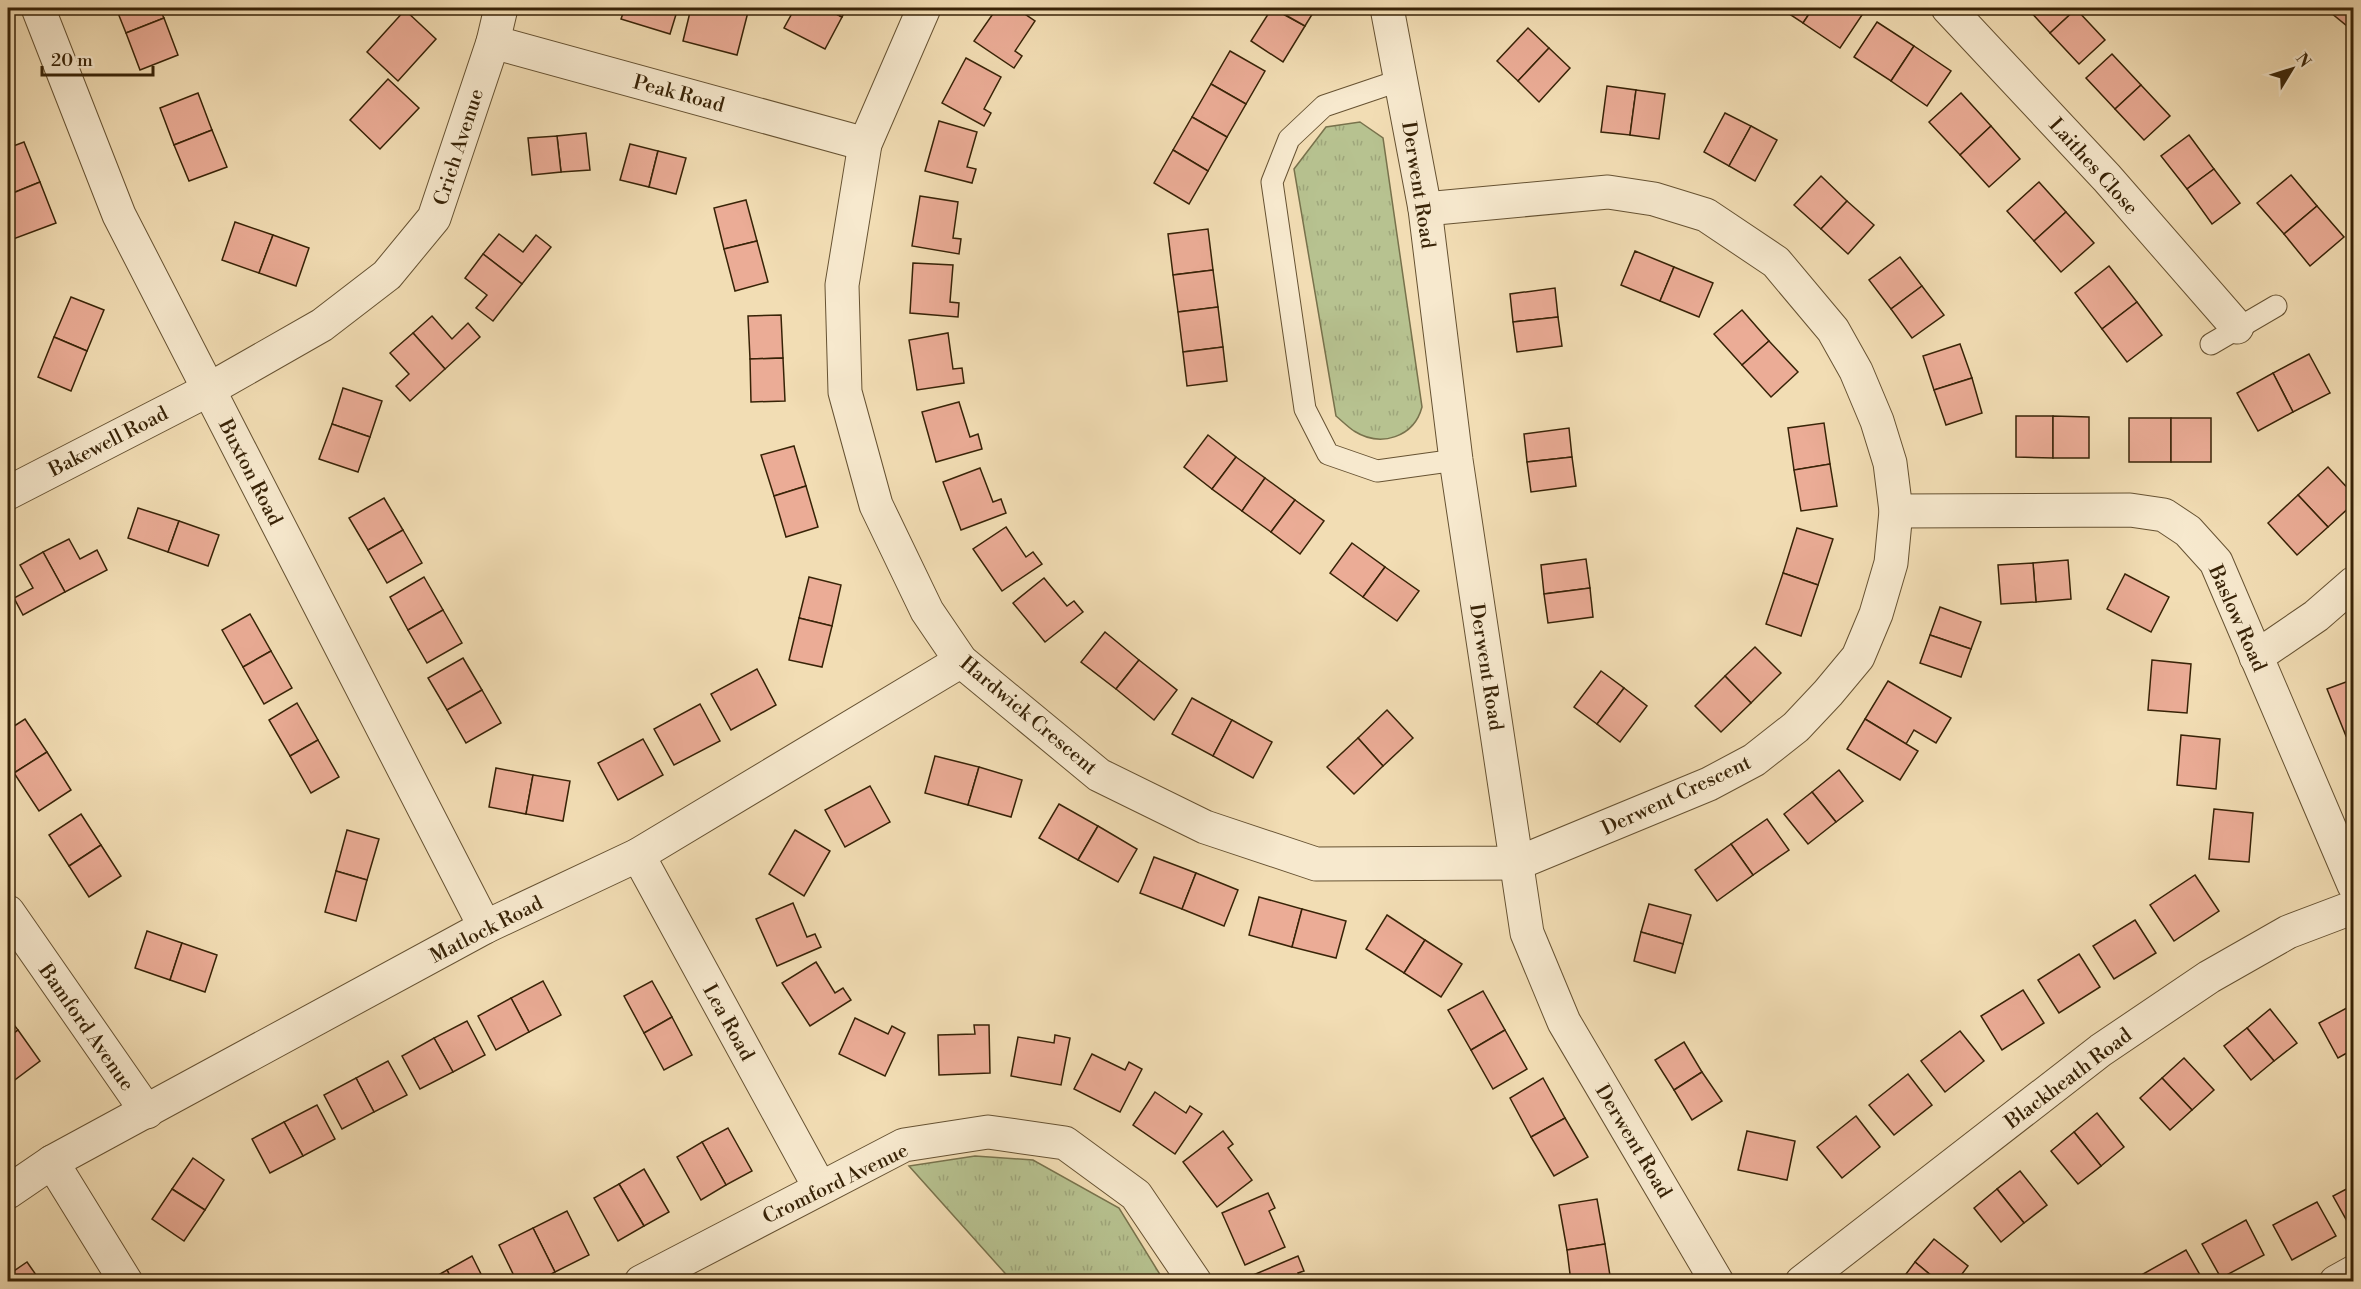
<svg xmlns="http://www.w3.org/2000/svg" width="2361" height="1289" viewBox="0 0 2361 1289" font-family="'Libre Bodoni',serif">
	<style>
		.grass { fill: url(#grass-tufts); stroke: #78724c; stroke-width: 1.5 }
		.building { fill: #ebac96; stroke: #382307; stroke-width: 1.5 }
		.lines { fill: none; stroke-linecap: round; stroke-linejoin: round }
		.service-casing { stroke: #665232; stroke-width: 23 }
		.minor-casing { stroke: #665232; stroke-width: 35 }
		.service { stroke: #f7e9ce; stroke-width: 21 }
		.minor { stroke: #f7e9ce; stroke-width: 33 }
		.labels { text-anchor: middle; stroke-width: 5; stroke-linejoin: round; paint-order: stroke }
		.street-label { font-size: 20px; fill: #382307; stroke: #f7e9ce }
	</style>
	<defs>
		<pattern id="grass-tufts" width="24" height="20" patternUnits="userSpaceOnUse" patternTransform="scale(1.5)"><rect width="24" height="20" fill="#b7c290"/><path d="M3 7l-1-3M5 7V3M7 7l1-3M15 17l-1-3M17 17v-4M19 17l1-3" fill="none" stroke="#9ea67b"/></pattern>
	</defs>
	<rect width="100%" height="100%" fill="#f2ddb4"/>
	<filter id="stains"><feTurbulence type="fractalNoise" baseFrequency=".00333" numOctaves="4"/><feColorMatrix values="0 0 0 0 .2 0 0 0 0 .09 0 0 0 0 .02 0 0 0 .5 -.17"/></filter>
	<radialGradient id="worn" r=".72"><stop offset=".6" stop-color="#630" stop-opacity="0"/><stop offset="1" stop-color="#630" stop-opacity=".3"/></radialGradient>
	<g class="grass">
		<path d="M1360,122L1383,138L1422,407C1414,437 1381,448 1354,431C1348,427 1342,421 1336,416L1294,169L1326,127Z"/>
		<polygon points="975,1156 1033,1160 1119,1208 1164,1281 1012,1281 909,1166"/>
	</g>
	<g class="building">
		<polygon points="116,8 159,8 164,18 126,33"/>
		<polygon points="625,8 678,8 670,34 621,19"/>
		<polygon points="691,8 730,8 748,12 737,55 683,41"/>
		<polygon points="795,8 825,8 842,17 825,49 784,28"/>
		<polygon points="825,8 847,8 842,17"/>
		<polygon points="997,8 1016,8 1035,21 1015,51 1022,56 1014,68 974,41"/>
		<polygon points="1272,8 1305,26 1283,62 1251,41"/>
		<polygon points="1273,8 1316,8 1305,26"/>
		<polygon points="1780,8 1813,8 1803,23"/>
		<polygon points="1813,8 1857,8 1864,12 1840,48 1803,23"/>
		<polygon points="2027,8 2074,8 2076,9 2050,33"/>
		<polygon points="2325,8 2354,8 2354,29 2352,30"/>
		<polygon points="2076,9 2105,40 2079,64 2050,33"/>
		<polygon points="405,10 436,39 398,81 367,52"/>
		<polygon points="164,18 178,55 140,70 126,33"/>
		<polygon points="1877,22 1914,46 1891,81 1854,57"/>
		<polygon points="1528,28 1549,48 1518,81 1497,61"/>
		<polygon points="1914,46 1951,71 1927,106 1891,81"/>
		<polygon points="1549,48 1570,68 1539,102 1518,81"/>
		<polygon points="1230,51 1265,71 1246,104 1211,84"/>
		<polygon points="2112,54 2141,85 2115,109 2086,78"/>
		<polygon points="966,58 1001,77 984,109 991,113 984,126 942,103"/>
		<polygon points="388,79 419,108 380,149 350,120"/>
		<polygon points="1211,84 1246,104 1227,137 1192,117"/>
		<polygon points="2141,85 2170,116 2144,140 2115,109"/>
		<polygon points="1607,86 1636,90 1630,135 1601,132"/>
		<polygon points="1636,90 1665,94 1659,139 1630,135"/>
		<polygon points="198,93 212,130 174,145 160,108"/>
		<polygon points="1961,93 1991,126 1960,155 1929,122"/>
		<polygon points="1725,113 1751,126 1729,166 1704,152"/>
		<polygon points="1192,117 1227,137 1208,171 1173,150"/>
		<polygon points="939,121 977,132 967,167 976,169 972,183 925,171"/>
		<polygon points="1751,126 1777,140 1755,181 1729,166"/>
		<polygon points="1991,126 2020,159 1989,187 1960,155"/>
		<polygon points="212,130 227,167 189,181 174,145"/>
		<polygon points="586,133 590,170 561,172 557,136"/>
		<polygon points="2189,135 2214,169 2187,189 2161,156"/>
		<polygon points="557,136 561,172 532,175 528,138"/>
		<polygon points="24,142 40,182 8,195 8,148"/>
		<polygon points="630,144 658,151 649,187 620,180"/>
		<polygon points="1173,150 1208,171 1189,204 1154,183"/>
		<polygon points="658,151 686,158 676,194 649,187"/>
		<polygon points="2214,169 2240,203 2212,224 2187,189"/>
		<polygon points="2291,175 2317,206 2284,234 2257,203"/>
		<polygon points="1821,176 1847,201 1821,229 1794,205"/>
		<polygon points="40,182 56,223 8,241 8,195"/>
		<polygon points="2039,182 2066,212 2034,241 2007,211"/>
		<polygon points="920,196 958,202 953,238 961,239 959,254 912,246"/>
		<polygon points="746,200 757,241 724,249 714,208"/>
		<polygon points="1847,201 1874,225 1848,254 1821,229"/>
		<polygon points="2317,206 2344,237 2310,266 2284,234"/>
		<polygon points="2066,212 2094,243 2061,272 2034,241"/>
		<polygon points="235,222 273,235 259,273 222,260"/>
		<polygon points="1208,229 1213,270 1173,275 1168,234"/>
		<polygon points="499,234 523,252 536,235 551,247 522,284 483,254"/>
		<polygon points="273,235 309,248 296,286 259,273"/>
		<polygon points="757,241 768,282 735,291 724,249"/>
		<polygon points="1635,251 1674,267 1660,301 1621,285"/>
		<polygon points="483,254 522,284 493,321 476,308 487,295 465,278"/>
		<polygon points="1900,257 1922,286 1891,309 1869,280"/>
		<polygon points="913,263 953,265 950,302 959,303 958,317 910,313"/>
		<polygon points="2109,266 2137,302 2102,329 2075,293"/>
		<polygon points="1674,267 1713,283 1699,317 1660,301"/>
		<polygon points="1213,270 1218,307 1178,312 1173,275"/>
		<polygon points="1922,286 1944,315 1912,338 1891,309"/>
		<polygon points="1555,288 1558,317 1513,322 1510,294"/>
		<polygon points="71,297 104,310 87,351 54,337"/>
		<polygon points="2137,302 2162,335 2127,362 2102,329"/>
		<polygon points="1218,307 1223,347 1183,352 1178,312"/>
		<polygon points="1742,310 1769,341 1742,365 1714,334"/>
		<polygon points="781,315 783,358 750,359 748,316"/>
		<polygon points="432,316 452,339 468,323 480,337 445,369 413,333"/>
		<polygon points="1558,317 1562,346 1517,352 1513,322"/>
		<polygon points="413,333 445,369 410,401 396,386 409,374 390,353"/>
		<polygon points="948,333 953,369 962,368 964,383 917,390 909,340"/>
		<polygon points="54,337 87,351 71,391 38,377"/>
		<polygon points="1769,341 1798,372 1771,397 1742,365"/>
		<polygon points="1960,344 1972,378 1934,390 1923,356"/>
		<polygon points="1223,347 1227,381 1187,386 1183,352"/>
		<polygon points="2309,354 2330,393 2293,412 2273,373"/>
		<polygon points="783,358 785,401 751,402 750,359"/>
		<polygon points="2273,373 2293,412 2258,431 2237,393"/>
		<polygon points="1972,378 1982,413 1946,425 1934,390"/>
		<polygon points="343,388 382,401 370,437 332,424"/>
		<polygon points="959,402 970,437 978,434 982,449 936,462 922,412"/>
		<polygon points="2016,416 2053,416 2053,458 2016,457"/>
		<polygon points="2053,416 2089,417 2089,458 2053,458"/>
		<rect x="2129" y="418" width="42" height="44"/>
		<rect x="2171" y="418" width="40" height="44"/>
		<polygon points="1824,423 1830,464 1794,470 1788,428"/>
		<polygon points="332,424 370,437 358,472 319,459"/>
		<polygon points="1569,428 1572,457 1527,462 1524,434"/>
		<polygon points="1208,435 1236,457 1212,489 1184,467"/>
		<polygon points="794,446 806,486 774,496 761,455"/>
		<polygon points="1236,457 1265,478 1242,511 1212,489"/>
		<polygon points="1572,457 1576,486 1531,492 1527,462"/>
		<polygon points="1830,464 1837,506 1801,511 1794,470"/>
		<polygon points="2328,467 2354,495 2354,503 2328,527 2298,495"/>
		<polygon points="980,468 993,502 1001,499 1006,513 961,530 943,482"/>
		<polygon points="1265,478 1295,500 1271,532 1242,511"/>
		<polygon points="806,486 818,527 786,537 774,496"/>
		<polygon points="2298,495 2328,527 2297,555 2268,523"/>
		<polygon points="384,498 403,530 368,550 349,518"/>
		<polygon points="1295,500 1324,521 1300,554 1271,532"/>
		<polygon points="138,508 179,521 168,552 128,538"/>
		<polygon points="179,521 219,535 208,566 168,552"/>
		<polygon points="1006,527 1026,557 1033,552 1042,564 1002,591 973,549"/>
		<polygon points="1797,528 1833,539 1818,585 1783,573"/>
		<polygon points="403,530 422,563 387,583 368,550"/>
		<polygon points="69,539 80,559 97,550 107,570 65,592 43,552"/>
		<polygon points="1352,543 1385,567 1363,597 1330,573"/>
		<polygon points="43,552 65,592 23,615 14,598 33,588 20,565"/>
		<polygon points="1586,559 1590,588 1544,594 1541,565"/>
		<polygon points="2068,560 2071,599 2036,602 2033,563"/>
		<polygon points="2033,563 2036,602 2001,604 1998,565"/>
		<polygon points="1385,567 1419,591 1397,621 1363,597"/>
		<polygon points="1783,573 1818,585 1801,636 1766,624"/>
		<polygon points="2125,574 2169,597 2151,632 2107,609"/>
		<polygon points="424,577 443,610 408,630 390,597"/>
		<polygon points="809,577 841,585 832,626 799,618"/>
		<polygon points="1044,578 1067,606 1074,601 1083,612 1045,642 1013,603"/>
		<polygon points="1590,588 1593,617 1548,623 1544,594"/>
		<polygon points="1940,607 1981,622 1971,649 1930,635"/>
		<polygon points="443,610 462,643 427,663 408,630"/>
		<polygon points="250,614 271,651 243,667 222,630"/>
		<polygon points="799,618 832,626 822,667 789,660"/>
		<polygon points="1105,632 1139,660 1116,689 1081,662"/>
		<polygon points="1930,635 1971,649 1961,677 1920,663"/>
		<polygon points="1755,647 1781,673 1751,703 1725,676"/>
		<polygon points="271,651 292,688 264,704 243,667"/>
		<polygon points="463,658 482,690 447,710 428,678"/>
		<polygon points="1139,660 1177,690 1154,720 1116,689"/>
		<polygon points="2152,660 2191,664 2187,713 2148,710"/>
		<polygon points="757,669 776,705 731,730 711,694"/>
		<polygon points="1601,671 1624,688 1597,724 1574,707"/>
		<polygon points="1725,676 1751,703 1721,732 1695,706"/>
		<polygon points="2354,679 2354,733 2346,736 2327,689"/>
		<polygon points="1888,681 1951,718 1936,743 1914,730 1906,744 1865,719"/>
		<polygon points="1624,688 1647,706 1620,742 1597,724"/>
		<polygon points="482,690 501,723 466,743 447,710"/>
		<polygon points="1192,698 1232,720 1213,756 1172,734"/>
		<polygon points="297,703 318,740 290,756 269,720"/>
		<polygon points="700,704 720,741 674,765 654,729"/>
		<polygon points="1387,710 1413,738 1383,766 1358,738"/>
		<polygon points="25,719 47,752 14,773 8,763 8,730"/>
		<polygon points="1865,719 1918,751 1900,780 1847,749"/>
		<polygon points="1232,720 1272,742 1253,778 1213,756"/>
		<polygon points="2181,735 2220,739 2216,789 2177,785"/>
		<polygon points="1358,738 1383,766 1354,794 1327,767"/>
		<polygon points="643,739 663,775 618,800 598,763"/>
		<polygon points="318,740 339,777 311,793 290,756"/>
		<polygon points="47,752 71,790 39,811 14,773"/>
		<polygon points="935,756 979,767 968,805 925,793"/>
		<polygon points="979,767 1022,780 1011,817 968,805"/>
		<polygon points="496,768 533,775 526,814 489,807"/>
		<polygon points="1839,770 1863,801 1836,822 1812,792"/>
		<polygon points="533,775 570,781 563,821 526,814"/>
		<polygon points="870,786 890,822 845,847 825,810"/>
		<polygon points="1812,792 1836,822 1808,844 1784,814"/>
		<polygon points="1059,804 1098,826 1078,860 1039,838"/>
		<polygon points="2214,809 2253,813 2249,862 2209,859"/>
		<polygon points="81,814 101,845 69,866 49,835"/>
		<polygon points="1767,819 1789,850 1753,875 1731,844"/>
		<polygon points="1098,826 1137,849 1118,882 1078,860"/>
		<polygon points="347,830 379,839 367,880 336,871"/>
		<polygon points="795,830 830,851 804,896 769,874"/>
		<polygon points="1731,844 1753,875 1717,901 1695,870"/>
		<polygon points="101,845 121,876 89,897 69,866"/>
		<polygon points="1154,857 1196,873 1182,909 1140,893"/>
		<polygon points="336,871 367,880 356,921 325,912"/>
		<polygon points="1196,873 1238,890 1224,926 1182,909"/>
		<polygon points="2195,875 2219,911 2174,941 2150,905"/>
		<polygon points="1259,897 1302,909 1292,947 1249,935"/>
		<polygon points="793,903 807,937 815,934 821,947 777,966 756,919"/>
		<polygon points="1649,904 1691,915 1683,944 1641,932"/>
		<polygon points="1302,909 1346,921 1336,958 1292,947"/>
		<polygon points="1387,915 1425,940 1404,973 1366,949"/>
		<polygon points="2135,920 2156,953 2114,979 2093,946"/>
		<polygon points="147,931 182,943 170,980 135,968"/>
		<polygon points="1641,932 1683,944 1675,973 1634,961"/>
		<polygon points="1425,940 1462,964 1441,997 1404,973"/>
		<polygon points="182,943 217,955 205,992 170,980"/>
		<polygon points="2079,954 2100,987 2059,1013 2038,980"/>
		<polygon points="816,962 835,993 843,988 851,1000 810,1026 782,983"/>
		<polygon points="543,981 561,1015 529,1032 511,998"/>
		<polygon points="652,981 672,1017 644,1033 624,996"/>
		<polygon points="2023,990 2044,1023 2002,1050 1981,1016"/>
		<polygon points="1483,991 1505,1030 1471,1050 1448,1010"/>
		<polygon points="511,998 529,1032 496,1050 478,1016"/>
		<polygon points="2354,1004 2354,1049 2338,1058 2319,1023"/>
		<polygon points="2270,1009 2297,1043 2274,1061 2247,1028"/>
		<polygon points="8,1017 18,1030 8,1038"/>
		<polygon points="672,1017 692,1055 664,1070 644,1033"/>
		<polygon points="855,1018 888,1034 892,1026 905,1033 885,1076 839,1054"/>
		<polygon points="467,1021 485,1055 453,1072 434,1038"/>
		<polygon points="974,1025 989,1025 990,1073 939,1075 938,1035 975,1034"/>
		<polygon points="2247,1028 2274,1061 2251,1080 2224,1046"/>
		<polygon points="18,1030 40,1061 8,1085 8,1038"/>
		<polygon points="1505,1030 1527,1069 1493,1089 1471,1050"/>
		<polygon points="1960,1031 1984,1061 1945,1092 1921,1061"/>
		<polygon points="1055,1035 1070,1038 1061,1085 1011,1076 1018,1037 1054,1043"/>
		<polygon points="434,1038 453,1072 420,1089 402,1056"/>
		<polygon points="1684,1042 1702,1072 1674,1090 1655,1060"/>
		<polygon points="1092,1054 1125,1070 1129,1062 1142,1069 1120,1112 1074,1089"/>
		<polygon points="2184,1058 2214,1090 2192,1110 2162,1078"/>
		<polygon points="388,1061 407,1095 374,1112 356,1078"/>
		<polygon points="1702,1072 1722,1101 1692,1120 1674,1090"/>
		<polygon points="1908,1074 1932,1105 1894,1135 1869,1105"/>
		<polygon points="356,1078 374,1112 342,1129 324,1095"/>
		<polygon points="1543,1078 1565,1118 1531,1137 1510,1098"/>
		<polygon points="2162,1078 2192,1110 2170,1130 2140,1098"/>
		<polygon points="1155,1092 1186,1113 1190,1106 1202,1114 1175,1154 1133,1125"/>
		<polygon points="317,1105 335,1139 303,1156 284,1122"/>
		<polygon points="2097,1113 2124,1147 2101,1166 2074,1132"/>
		<polygon points="1856,1116 1880,1147 1842,1178 1817,1147"/>
		<polygon points="1565,1118 1588,1157 1554,1176 1531,1137"/>
		<polygon points="284,1122 303,1156 270,1173 252,1139"/>
		<polygon points="728,1128 752,1171 726,1185 702,1142"/>
		<polygon points="1223,1131 1233,1144 1228,1148 1252,1180 1217,1207 1183,1162"/>
		<polygon points="1747,1131 1795,1141 1787,1180 1738,1170"/>
		<polygon points="2074,1132 2101,1166 2078,1184 2051,1151"/>
		<polygon points="702,1142 726,1185 701,1200 677,1157"/>
		<polygon points="193,1158 224,1180 205,1210 172,1189"/>
		<polygon points="644,1169 669,1212 644,1226 619,1184"/>
		<polygon points="2020,1171 2047,1205 2024,1223 1997,1189"/>
		<polygon points="619,1184 644,1226 618,1241 594,1198"/>
		<polygon points="2354,1185 2354,1229 2352,1230 2333,1196"/>
		<polygon points="172,1189 205,1210 184,1241 152,1219"/>
		<polygon points="1997,1189 2024,1223 2001,1242 1974,1208"/>
		<polygon points="1268,1193 1275,1208 1269,1211 1285,1247 1245,1265 1222,1213"/>
		<polygon points="1597,1199 1605,1244 1567,1250 1559,1205"/>
		<polygon points="2317,1202 2336,1236 2292,1260 2273,1225"/>
		<polygon points="567,1211 589,1255 555,1272 533,1228"/>
		<polygon points="2246,1220 2264,1255 2221,1278 2202,1244"/>
		<polygon points="533,1228 555,1272 537,1282 517,1282 499,1245"/>
		<polygon points="1934,1239 1968,1266 1956,1282 1939,1282 1915,1262"/>
		<polygon points="1605,1244 1611,1282 1571,1282 1567,1250"/>
		<polygon points="2186,1250 2204,1282 2147,1282 2143,1274"/>
		<polygon points="472,1256 485,1282 453,1282 447,1270"/>
		<polygon points="1298,1256 1304,1271 1298,1273 1302,1282 1254,1282 1251,1276"/>
		<polygon points="27,1262 41,1282 8,1282 8,1275"/>
		<polygon points="1915,1262 1939,1282 1900,1282"/>
		<polygon points="447,1270 453,1282 426,1282"/>
	</g>
	<g class="lines">
		<g class="service-casing">
			<g id="service">
				<polyline points="1401,80 1324,106 1289,139 1272,182 1305,409 1328,454 1377,471 1456,460"/>
				<polyline points="2211,344 2276,306"/>
			</g>
		</g>
		<g class="minor-casing">
			<g id="minor">
				<polyline points="38,8 119,215 485,927"/>
				<polyline points="924,8 865,144 842,285 845,392 876,505 927,611 961,661 1099,775 1205,827 1316,864 1518,863 1709,784 1754,760 1796,727 1828,693 1858,657 1876,614 1891,563 1896,511 1890,463 1877,421 1856,371 1833,330 1776,262 1706,215 1654,199 1608,192 1425,209"/>
				<polyline points="1387,8 1425,209 1456,460 1527,933 1564,1022 1717,1282"/>
				<polyline points="1948,8 2107,178 2237,327"/>
				<polyline points="493,42 865,144"/>
				<polyline points="8,493 208,390 322,325 387,275 434,218 493,42 501,8"/>
				<polyline points="1896,511 2130,510 2164,515 2188,531 2216,562 2354,885"/>
				<polyline points="2256,657 2316,616 2354,583"/>
				<polyline points="638,855 820,1188"/>
				<polyline points="8,912 147,1112"/>
				<polyline points="52,1162 126,1282"/>
				<polyline points="8,1192 52,1162 485,927 638,855 961,661"/>
				<polyline points="641,1282 904,1145 988,1132 1065,1143 1136,1195 1195,1282"/>
				<polyline points="1802,1282 2101,1050 2209,977 2288,932 2354,907"/>
				<polyline points="2336,1282 2354,1272"/>
			</g>
		</g>
		<use href="#service" class="service"/>
		<use href="#minor" class="minor"/>
	</g>
	<g class="labels">
		<g class="street-label">
			<text transform="translate(679 93) rotate(15)" y="7">Peak Road</text>
			<text transform="translate(458 147) rotate(-72)" y="7">Crich Avenue</text>
			<text transform="translate(2094 166) rotate(48)" y="7">Laithes Close</text>
			<text transform="translate(1419 185) rotate(81)" y="7">Derwent Road</text>
			<text transform="translate(108 441) rotate(-27)" y="7">Bakewell Road</text>
			<text transform="translate(251 472) rotate(63)" y="7">Buxton Road</text>
			<text transform="translate(2238 618) rotate(66)" y="7">Baslow Road</text>
			<text transform="translate(1487 667) rotate(81)" y="7">Derwent Road</text>
			<text transform="translate(1029 715) rotate(40)" y="7">Hardwick Crescent</text>
			<text transform="translate(1676 795) rotate(-25)" y="7">Derwent Crescent</text>
			<text transform="translate(486 929) rotate(-27)" y="7">Matlock Road</text>
			<text transform="translate(729 1022) rotate(61)" y="7">Lea Road</text>
			<text transform="translate(87 1027) rotate(55)" y="7">Bamford Avenue</text>
			<text transform="translate(2068 1078) rotate(-37)" y="7">Blackheath Road</text>
			<text transform="translate(1634 1141) rotate(59)" y="7">Derwent Road</text>
			<text transform="translate(835 1183) rotate(-26)" y="7">Cromford Avenue</text>
		</g>
	</g>
	<rect width="2361" height="1289" fill="none" stroke="#f2ddb4" stroke-width="30"/>
	<rect x="9" y="9" width="2343" height="1271" fill="none" stroke="#382307" stroke-width="3"/>
	<rect x="15" y="15" width="2331" height="1259" fill="none" stroke="#382307" stroke-width="1.5"/>
	<g transform="translate(2292 69) rotate(52)" stroke="#f7e9ce" stroke-width="4.5" paint-order="stroke">
	<path d="M0-4.5L10 22L0 15L-10 22Z" fill="#382307"/>
	<text y="-9" font-size="16" font-weight="bold" text-anchor="middle" fill="#382307">N</text>
	</g>
	<path d="M42 66v9h111v-9" fill="none" stroke="#382307" stroke-width="3"/>
	<text x="51" y="66" font-size="18" fill="#382307" stroke="#f7e9ce" stroke-width="4.5" paint-order="stroke">20 m</text>
	<rect width="100%" height="100%" filter="url(#stains)"/>
	<rect width="100%" height="100%" fill="url(#worn)"/>
</svg>
